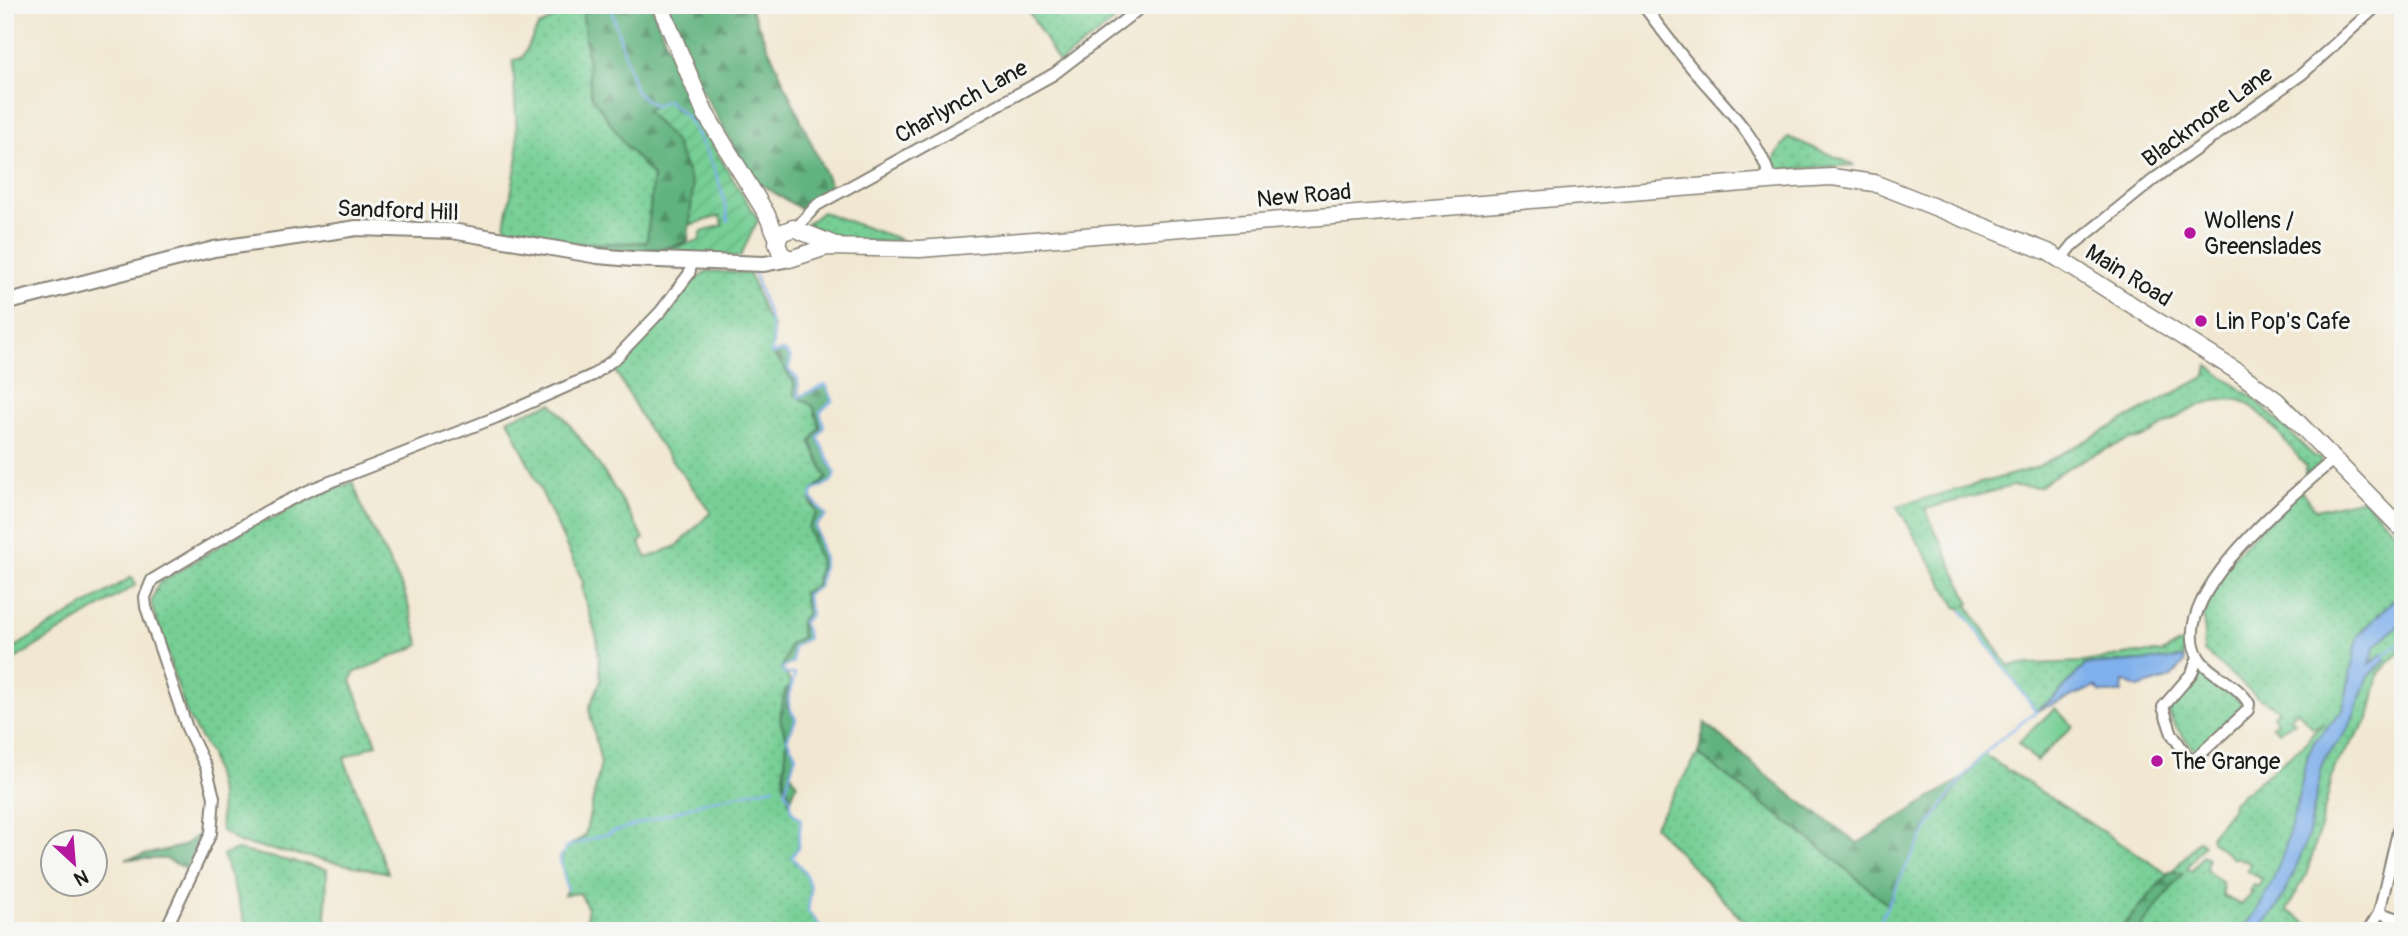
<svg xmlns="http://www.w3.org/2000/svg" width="2408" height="936" viewBox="0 0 2408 936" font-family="Pangolin,sans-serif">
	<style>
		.grass { fill: url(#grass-dots); stroke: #4a7658; stroke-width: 2 }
		.forest { fill: url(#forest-firs); stroke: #3e674d; stroke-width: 2 }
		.garden { fill: url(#garden-furrows); stroke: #4a7658; stroke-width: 2 }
		.pitch { fill: #77cf95; stroke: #4a7658; stroke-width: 2 }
		.water { fill: #80b0eb; stroke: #4e6684; stroke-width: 2 }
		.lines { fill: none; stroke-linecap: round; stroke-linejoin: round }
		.stream { stroke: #80b0eb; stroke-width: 2.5 }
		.minor-casing { stroke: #878277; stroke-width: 14 }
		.secondary-casing { stroke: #878277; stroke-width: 18 }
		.primary-casing { stroke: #878277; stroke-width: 19 }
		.minor { stroke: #fff; stroke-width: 10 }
		.secondary { stroke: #fff; stroke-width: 14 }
		.primary { stroke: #fff; stroke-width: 16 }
		.poi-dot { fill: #b5179e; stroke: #f6f6f2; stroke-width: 2.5 }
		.labels { text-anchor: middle; stroke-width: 6; stroke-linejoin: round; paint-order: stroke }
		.street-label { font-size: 23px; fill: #1c1c1c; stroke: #f6f6f2 }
		.poi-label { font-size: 23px; fill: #1c1c1c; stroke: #f6f6f2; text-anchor: start }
	</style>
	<defs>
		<pattern id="grass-dots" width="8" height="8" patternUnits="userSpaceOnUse" patternTransform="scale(1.75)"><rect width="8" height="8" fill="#77cf95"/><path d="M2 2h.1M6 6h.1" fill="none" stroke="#66b180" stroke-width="1.8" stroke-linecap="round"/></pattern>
		<pattern id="forest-firs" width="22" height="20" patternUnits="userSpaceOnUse" patternTransform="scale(1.75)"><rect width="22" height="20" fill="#61b27e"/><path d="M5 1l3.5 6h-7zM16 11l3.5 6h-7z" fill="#4f9066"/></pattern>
		<pattern id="garden-furrows" width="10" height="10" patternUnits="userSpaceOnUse" patternTransform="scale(1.75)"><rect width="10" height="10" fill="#77cf95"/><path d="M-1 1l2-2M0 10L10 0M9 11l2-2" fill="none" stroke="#66b180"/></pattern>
	</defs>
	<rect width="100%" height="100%" fill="#f6f6f2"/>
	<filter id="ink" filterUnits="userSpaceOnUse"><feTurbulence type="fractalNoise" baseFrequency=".0143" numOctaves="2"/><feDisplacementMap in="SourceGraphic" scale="14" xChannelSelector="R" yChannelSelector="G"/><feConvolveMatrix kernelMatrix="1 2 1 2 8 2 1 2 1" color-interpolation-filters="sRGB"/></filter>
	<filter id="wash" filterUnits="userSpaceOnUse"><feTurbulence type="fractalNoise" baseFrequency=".00686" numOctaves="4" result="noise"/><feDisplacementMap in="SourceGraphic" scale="28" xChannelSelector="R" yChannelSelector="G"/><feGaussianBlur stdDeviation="1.57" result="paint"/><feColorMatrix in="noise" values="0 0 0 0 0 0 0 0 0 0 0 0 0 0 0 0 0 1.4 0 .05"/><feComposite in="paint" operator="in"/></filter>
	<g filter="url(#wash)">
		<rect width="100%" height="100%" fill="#f2e8d2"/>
		<g class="grass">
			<path d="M577,5H582L591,95L627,147L653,176L647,242C598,244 554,245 507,232L505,226L518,156L513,60L522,58L538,27Z"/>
			<polygon points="1025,5 1136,5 1059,63"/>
			<polygon points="1788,137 1855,165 1775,170 1771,164"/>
			<path d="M822,212L902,240C867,244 838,240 807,224Z"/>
			<path d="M708,271L749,273L765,315L773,326L772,354C784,362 784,372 794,382V395L813,406L820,427L811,442L827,478L813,490L811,504L817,513L808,528L820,562L816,585L803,593L807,613L800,622L802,637L790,644L782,669L792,684C775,703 786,719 787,740C788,756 780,773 785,790C788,798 791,801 791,810L801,820L797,849L792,857L804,871L811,889L808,911L824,931H587V907L580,893L564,895L567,889L560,858L567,847L585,836L601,763L589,709L601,680L597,638L582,590L583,582L508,419L552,403C588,446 617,489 644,539L639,542L647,558L677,546L711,512L648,429L614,368L675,307L692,282Z"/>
			<path d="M2208,366L2255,399L2314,456L2321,458L2320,467L2305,474L2306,466C2291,450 2259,403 2238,400C2202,395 2173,422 2144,437C2138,440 2130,439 2124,442C2095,453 2062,468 2039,487L2013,486L1925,509L1970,603L1967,605L2008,665L2083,662L2136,653H2162L2183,642L2184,658L2085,665L2056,696L2036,711L1960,607L1957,608L1897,506L2035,468L2206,376Z"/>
			<polygon points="353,482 364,512 404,591 420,645 354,673 351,681 377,744 344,758 388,873 239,843 221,830 220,796 210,754 187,715 151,604 158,584 255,524 277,517 304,500"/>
			<polygon points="2299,488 2316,510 2363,499 2403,540 2403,649 2379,673 2369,719 2335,766 2315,847 2306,875 2287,910 2311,926 2312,931 2138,931 2182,874 2173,871 2199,840 2204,844 2187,868 2192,871 2203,855 2208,858 2206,870 2222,883 2223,896 2241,905 2253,893 2250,891 2254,885 2258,887 2262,879 2247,871 2250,863 2236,857 2234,859 2212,842 2210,836 2232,809 2233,802 2308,741 2312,733 2325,722 2313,728 2297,710 2290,718 2295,722 2279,731 2272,726 2277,722 2273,716 2278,709 2257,697 2204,651 2204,603 2214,576"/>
			<polygon points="132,577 136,585 5,665 5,653"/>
			<path d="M2204,667L2245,707L2195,751C2156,704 2162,708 2204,667Z"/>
			<polygon points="1698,754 1824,850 1887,904 1925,830 1983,754 2168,874 2119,931 1753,931 1654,826"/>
			<polygon points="237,850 327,869 326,918 331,931 248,931 223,855"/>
		</g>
		<g class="forest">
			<path d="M582,5H651L700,125L673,108L668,101L646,110L674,140L693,186L688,241C652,255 618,251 581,245L647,242L653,176L627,147L591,95Z"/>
			<polygon points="668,5 749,5 833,191 801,209 752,179 697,81"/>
			<path d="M784,351L791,358L788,371L798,379L799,397L826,385L833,400L820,412L824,427L818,438L835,473L832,481L813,491L827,478L811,442L820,427L813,406L794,395V382C784,372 784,362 771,354Z"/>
			<polygon points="811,497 826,516 815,526 824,560 819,587 806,594 811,614 803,623 808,638 793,647 793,662 782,669 790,644 802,637 800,622 807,613 803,593 816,585 820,562 808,528 817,513"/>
			<polygon points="788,688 787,706 796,719 787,739 796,755 790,772 797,784 791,799 784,780 787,739 780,719 785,690"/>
			<polygon points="1705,723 1782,788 1858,843 1966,776 1925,830 1887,904 1824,850 1698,754"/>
			<polygon points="199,834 187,869 166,859 126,859 183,846"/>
			<polygon points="2170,871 2183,873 2138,931 2119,931"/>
		</g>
		<polygon class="garden" points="668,100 673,108 700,125 758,220 740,257 673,257 645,251 669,249 700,240 701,232 723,225 720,216 690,225 693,186 674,140 645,110"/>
		<polygon class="pitch" points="2055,708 2073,726 2036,761 2018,743"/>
		<g class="water">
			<path d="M2403,598V621L2375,646L2370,664L2383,654L2386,660L2369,676L2349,728L2323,761L2309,833L2294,873L2278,906L2259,931H2241C2283,884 2294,814 2308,755L2314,742L2343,710L2358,636L2392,601Z"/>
			<polygon points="2184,658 2185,663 2170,678 2138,688 2123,681 2122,693 2101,693 2095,687 2036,711 2056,696 2085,665"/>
		</g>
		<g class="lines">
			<g class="stream">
				<path d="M610,5L636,92L654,106L668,100C674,109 683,111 687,118C708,150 723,183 728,221"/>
				<path d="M754,272C760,297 779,329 771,354L784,351L791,358L788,370L798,379V397L826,385L833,400L820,412L824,427L818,438L835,473L832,481L813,491L811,497L826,516L815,525L824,560L819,587L806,594L811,614L803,622L808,638L793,647V662L782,669L784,674H795C790,694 783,700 796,719L787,739L796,755L785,791L791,799V810L801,820L798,847L792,857L804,871L811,889L808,911L824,931"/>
				<polyline points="2381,658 2403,640"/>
				<polyline points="567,889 560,858 567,847 712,800 774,787"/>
				<path d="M1876,931C1903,868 1935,806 1982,756C1997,739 2019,726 2036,711L1963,611"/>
			</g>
		</g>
	</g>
	<g filter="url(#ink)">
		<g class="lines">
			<g class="minor-casing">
				<g id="minor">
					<path d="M1643,5C1661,29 1678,52 1697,74C1726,108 1759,137 1771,181"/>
					<polyline points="796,228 817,205 1054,74 1144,5"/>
					<polyline points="2061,260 2073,245 2157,177 2302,74 2378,5"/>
					<path d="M2198,657L2192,673L2163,707L2172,734L2189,759L2194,760L2248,710L2249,704C2239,684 2207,674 2198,656C2165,596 2297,492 2335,458"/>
					<polyline points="2379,913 2403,920"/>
					<polyline points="165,931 211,833 214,797 206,767 187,728 146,607 145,597 152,580 267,511 312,489 497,417 593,375 617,357 661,311 689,274 692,262"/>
					<polyline points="2368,931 2379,913 2403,810"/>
				</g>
			</g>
			<g class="secondary-casing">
				<polyline id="secondary" points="5,303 214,249 357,228 452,231 598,256 632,259 764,264 790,259"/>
			</g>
			<g class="primary-casing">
				<g id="primary">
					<polyline points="660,5 705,113 766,213 778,239"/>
					<polyline points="840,247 793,228 781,233 777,243 781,254 790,259 827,247 920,249 1795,179 1832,177 1874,183 2048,252 2235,370 2277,401 2403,530"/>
				</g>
			</g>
			<use href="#minor" class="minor"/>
			<use href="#secondary" class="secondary"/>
			<use href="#primary" class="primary"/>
		</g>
	</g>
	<g class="poi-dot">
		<circle cx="2190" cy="233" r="7"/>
		<circle cx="2201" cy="321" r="7"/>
		<circle cx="2157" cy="761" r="7"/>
	</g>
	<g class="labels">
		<g class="street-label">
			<text transform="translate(961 101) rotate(-29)" y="8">Charlynch Lane</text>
			<text transform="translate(2207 116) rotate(-36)" y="8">Blackmore Lane</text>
			<text transform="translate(1304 195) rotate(-5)" y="8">New Road</text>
			<text transform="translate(398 210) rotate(2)" y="8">Sandford Hill</text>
			<text transform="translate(2129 275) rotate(32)" y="8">Main Road</text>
		</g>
		<g class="poi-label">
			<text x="2204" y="228">Wollens /<tspan x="2204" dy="26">Greenslades</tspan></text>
			<text x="2215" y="329">Lin Pop's Cafe</text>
			<text x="2171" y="769">The Grange</text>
		</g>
	</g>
	<rect width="2408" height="936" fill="none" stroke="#f6f6f2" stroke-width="28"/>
	<g transform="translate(74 863) rotate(154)"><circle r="33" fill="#f6f6f2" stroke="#9f9f9c" stroke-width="2"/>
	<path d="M0-5L12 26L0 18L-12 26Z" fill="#b5179e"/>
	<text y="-10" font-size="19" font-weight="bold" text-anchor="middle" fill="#1c1c1c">N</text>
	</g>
</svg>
